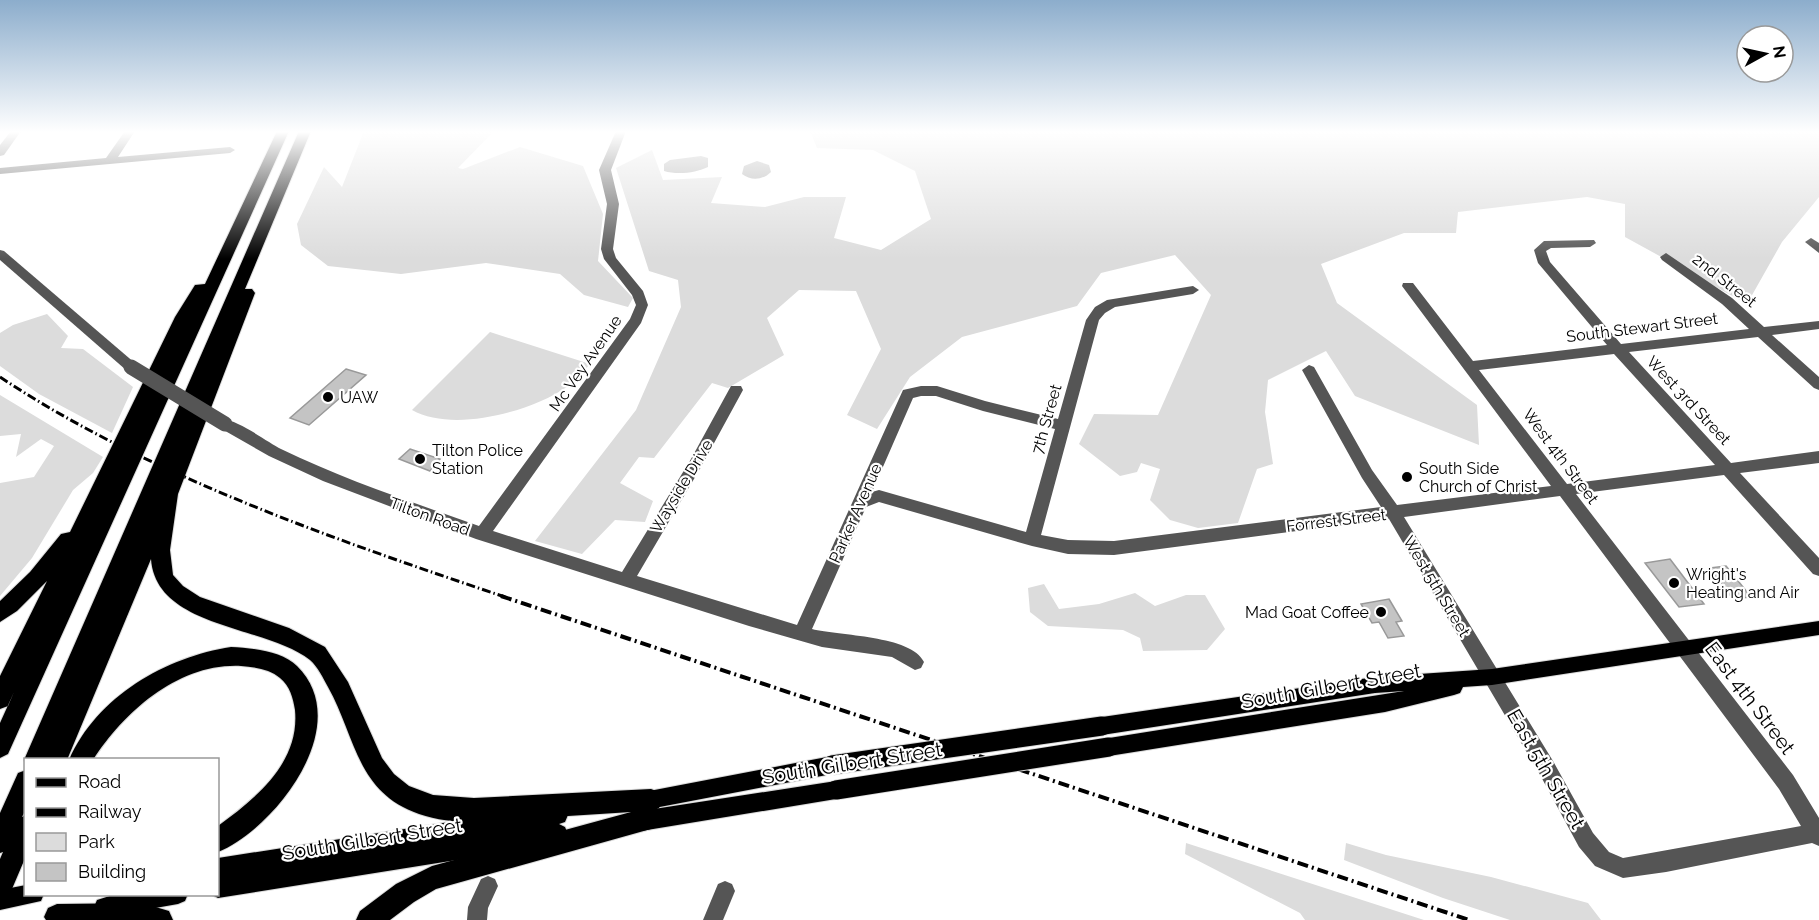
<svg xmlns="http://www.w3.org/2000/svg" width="1819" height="920" viewBox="0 0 1819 920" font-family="Raleway,sans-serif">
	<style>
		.green { fill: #dcdcdc }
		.water { fill: #a3a3a3 }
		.building { fill: #c4c4c4; stroke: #999; stroke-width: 1.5 }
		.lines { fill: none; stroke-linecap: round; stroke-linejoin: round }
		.major-casing { stroke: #dbdbdb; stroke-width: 2 }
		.highway-casing { stroke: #dbdbdb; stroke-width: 2 }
		.minor { fill: #555; fill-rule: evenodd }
		.major { fill: #000; fill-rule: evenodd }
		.highway { fill: #000; fill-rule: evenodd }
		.rail-far1 { stroke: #000; stroke-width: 3; stroke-dasharray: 9 3 1.5 3; stroke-linecap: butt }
		.rail { stroke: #000; stroke-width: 4; stroke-dasharray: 11 4 2 4; stroke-linecap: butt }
		.major-bridge-casing { stroke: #dbdbdb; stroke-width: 21; stroke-linecap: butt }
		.minor-bridge { stroke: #555; stroke-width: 15 }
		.major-bridge { stroke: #000; stroke-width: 19 }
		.poi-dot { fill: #000; stroke: #fff; stroke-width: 2 }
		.labels { text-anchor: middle; stroke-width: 4.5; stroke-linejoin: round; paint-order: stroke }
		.street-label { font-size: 16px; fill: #000; stroke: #fff }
		.poi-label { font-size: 16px; fill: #000; stroke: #fff; text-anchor: start }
		.near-street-label { font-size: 20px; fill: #000; stroke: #fff }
	</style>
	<rect width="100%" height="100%" fill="#fff"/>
	<g class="green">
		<polygon points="364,131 494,131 458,168 463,169 520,147 583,166 603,214 598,261 633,298 628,307 584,295 560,274 486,263 401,274 328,266 301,245 297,224 324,167 342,187"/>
		<polygon points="810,131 1819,131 1819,197 1782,242 1747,304 1625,237 1625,204 1587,197 1458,212 1456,233 1404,233 1321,264 1337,303 1477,405 1479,445 1355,396 1326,351 1268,380 1265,412 1273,464 1257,469 1238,523 1198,528 1170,520 1150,500 1160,469 1141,463 1137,472 1120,476 1079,444 1094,414 1158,415 1211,295 1175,255 1101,273 1077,306 962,337 910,377 877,429 847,415 881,349 856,291 799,290 767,318 784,355 728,388 712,383 654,458 639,457 620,483 653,501 645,522 615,520 582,554 535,541 636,410 681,307 678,280 649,271 616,168 652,150 663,180 722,177 711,203 765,207 804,197 846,197 834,238 881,250 931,219 915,171 873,150 817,148"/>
		<polygon points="47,314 68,336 61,348 83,349 133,387 112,433 39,394 0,366 0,333 13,325"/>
		<path d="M490,332L590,364C583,372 576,381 567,387C530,412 453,433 412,410Z"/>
		<polygon points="0,395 103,457 93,473 73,490 32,558 0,596 0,483 34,477 54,446 41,439 16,457 21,434 0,436"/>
		<polygon points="1044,584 1059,609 1099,604 1135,593 1155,606 1186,595 1205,595 1225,629 1207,650 1143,651 1140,638 1123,630 1048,626 1030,612 1028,588"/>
		<polygon points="1186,843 1424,920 1305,920 1300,913 1185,854"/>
		<polygon points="1346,843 1386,855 1491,877 1588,903 1601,920 1510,920 1443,898 1344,860"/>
	</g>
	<g class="water">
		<path d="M701,156L708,158V167C696,173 677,175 664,171V164L670,160Z"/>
		<path d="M757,161L769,165L771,172C763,180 751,181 742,174L744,166Z"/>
	</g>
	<g class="building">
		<polygon points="346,369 366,375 309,425 290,418"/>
		<polygon points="410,449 440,459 430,471 399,459"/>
		<polygon points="1670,559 1704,604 1679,607 1645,563"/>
		<polygon points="1726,566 1751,597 1733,599 1709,568"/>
		<polygon points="1389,599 1402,621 1396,622 1404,636 1388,638 1379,622 1372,623 1361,604"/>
	</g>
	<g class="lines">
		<g class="major-casing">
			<g id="major">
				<polygon points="1819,621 1819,635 1492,685 1463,687 1460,693 1454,695 1385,712 1109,756 1102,753 1100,747 1102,741 1109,738 1404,691 1375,693 1102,735 1095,732 1093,726 1095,720 1102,717 1375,677 1492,669"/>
				<polygon points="832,756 839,759 841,765 839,771 832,774 644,810 637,808 634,801 637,794 644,792"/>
				<polygon points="836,781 843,783 846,790 843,797 836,799 641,831 634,828 631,821 634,814 641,811"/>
				<polygon points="558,805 565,808 568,815 565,822 559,824 565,827 568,834 565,841 558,844 218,898 210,894 218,894 218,858"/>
				<polygon points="26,885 26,894 44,894 41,901 0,910 0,890"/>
				<polygon points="116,894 188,894 185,901 178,904 104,917 97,914 94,907 97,900"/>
			</g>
		</g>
		<g class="highway-casing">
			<g id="highway">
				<polygon points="277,131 289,131 8,754 0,758 0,723 14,692 8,706 0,709 0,676 47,581 17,611 0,622 0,601 30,572 61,534 70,532 175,317 195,285 205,284"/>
				<path d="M299,131H311L245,289H252L255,293L178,494L170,550L173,575L183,586L200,597L289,628L325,647L348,682L382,758L394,774L409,786L433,795L474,798L651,789L659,792L663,800L659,808L655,810L662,819L658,827L436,889L414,902L390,920H356L360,911L396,884L432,866L631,812C600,814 568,816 536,818C498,821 456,827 419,814C356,792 356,737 328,687C323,678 318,667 310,660C266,625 156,629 151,559L67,760H26V764L24,760Z"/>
				<path d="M231,647C252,648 282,651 297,666C356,724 276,828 218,852V826C256,798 300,763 295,710C293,698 290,686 280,678C270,669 254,667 241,666C179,663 125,711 93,760H69C97,696 166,657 231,647Z"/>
				<polygon points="26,770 26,809 22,817 26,815 26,856 9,896 0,899 0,859 3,852 0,853 0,813 18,773"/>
				<polygon points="142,903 169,911 173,920 46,920 44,917 48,908 57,904"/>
			</g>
		</g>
		<g class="minor">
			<polygon points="11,131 21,131 4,155 0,156 0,145"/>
			<polygon points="125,131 135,131 118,157 230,147 235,150 230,153 0,174 0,168 106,158"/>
			<path d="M616,131H626L611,170L619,204L613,249L616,258L643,291L648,305L641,323L493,531L622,572L691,459L731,386H741L743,390L701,467L637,576L797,625L903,390L921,386H937L985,401L1058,419L1086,320L1095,307L1107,300L1193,286L1199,290L1193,294L1115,307L1105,313L1099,320L1041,535L1068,540L1114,541L1381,507L1362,478L1302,370L1309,365L1314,367L1372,470L1397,505L1551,486L1402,286L1403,283H1413L1473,361L1607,345L1538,263L1534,250L1544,241L1594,240L1596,243L1590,247L1551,248L1546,251L1550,262L1621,344L1749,329L1722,304L1662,260L1660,257L1666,253L1732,298L1764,327L1819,321V329L1772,335L1819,377V390L1814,388L1758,337L1629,352L1731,463L1819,451V463L1740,473L1819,558V576L1813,574L1724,475L1576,494L1793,775L1819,818V846L1812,843L1666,872L1623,878L1595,866L1579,847L1539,773L1389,519L1114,555L1068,554L1032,546L879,502L866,507L812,629C839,636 911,635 924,662L921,668L915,670L892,657L822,647L749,626L476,539L323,481L269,456L220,428L218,424L220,420C233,416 267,442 281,449C345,480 412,502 479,526L630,319L636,305L632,295L604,259L601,249L607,204L599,170ZM1614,354L1715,465L1567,484L1479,370ZM921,396H936L983,411L1055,429L1026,532L879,490L872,492L913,398ZM1560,496L1779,789L1801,826L1623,858L1609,852L1593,833L1553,761L1404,517Z"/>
			<polygon points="1811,238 1819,243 1819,253 1805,242"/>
			<polygon points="0,250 4,251 136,364 138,367 136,370 126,370 0,260"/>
			<polygon points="488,876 495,879 498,886 488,908 487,920 467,920 468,907 481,879"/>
			<polygon points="725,881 732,884 735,891 723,920 703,920 718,884"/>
		</g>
		<use href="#major" class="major"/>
		<use href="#highway" class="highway"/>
		<path class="rail-far1" d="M0,377C149,476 336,540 505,597"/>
		<polyline class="rail" points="501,596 1469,920"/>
		<g class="major-bridge-casing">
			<g id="major-bridge">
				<polyline points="832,765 1102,726"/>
				<polyline points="836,790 1109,747"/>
			</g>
		</g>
		<polyline class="minor-bridge" points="131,367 225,424"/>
		<use href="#major-bridge" class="major-bridge"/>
	</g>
	<linearGradient id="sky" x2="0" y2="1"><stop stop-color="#8cadcc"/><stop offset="0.51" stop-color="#fff"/><stop offset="1" stop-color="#fff" stop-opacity="0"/></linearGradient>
	<rect width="1819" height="259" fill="url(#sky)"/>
	<g class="poi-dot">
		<circle cx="328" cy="397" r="6"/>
		<circle cx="420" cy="459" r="6"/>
		<circle cx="1407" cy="477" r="6"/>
		<circle cx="1674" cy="583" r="6"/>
		<circle cx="1381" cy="612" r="6"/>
	</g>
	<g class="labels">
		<g class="street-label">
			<text transform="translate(1725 280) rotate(38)" y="6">2nd Street</text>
			<text transform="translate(1642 327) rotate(-7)" y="6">South Stewart Street</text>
			<text transform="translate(585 363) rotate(-55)" y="6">Mc Vey Avenue</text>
			<text transform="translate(1689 400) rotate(47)" y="6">West 3rd Street</text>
			<text transform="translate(1046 419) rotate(-74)" y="6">7th Street</text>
			<text transform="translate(1561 456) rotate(53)" y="6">West 4th Street</text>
			<text transform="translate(681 486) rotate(-59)" y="6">Wayside Drive</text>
			<text transform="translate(855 513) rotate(-66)" y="6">Parker Avenue</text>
			<text transform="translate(430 516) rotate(20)" y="6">Tilton Road</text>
			<text transform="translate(1336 520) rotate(-7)" y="6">Forrest Street</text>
			<text transform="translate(1437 586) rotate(59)" y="6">West 5th Street</text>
		</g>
		<g class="poi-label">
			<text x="340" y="403">UAW</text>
			<text x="432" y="456">Tilton Police<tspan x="432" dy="18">Station</tspan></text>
			<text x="1419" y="474">South Side<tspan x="1419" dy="18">Church of Christ</tspan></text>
			<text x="1686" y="580">Wright's<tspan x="1686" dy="18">Heating and Air</tspan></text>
			<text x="1369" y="618" text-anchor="end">Mad Goat Coffee</text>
		</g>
		<g class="near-street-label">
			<text transform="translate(1331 686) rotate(-10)" y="7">South Gilbert Street</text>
			<text transform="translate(1750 698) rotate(53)" y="7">East 4th Street</text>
			<text transform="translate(852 763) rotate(-9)" y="7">South Gilbert Street</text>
			<text transform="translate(1546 769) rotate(60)" y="7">East 5th Street</text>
			<text transform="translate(372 839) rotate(-9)" y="7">South Gilbert Street</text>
		</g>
	</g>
	<rect x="24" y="758" width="195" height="138" fill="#ffffff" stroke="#999999" stroke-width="1.5"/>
	<rect x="36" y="778" width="30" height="9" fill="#000000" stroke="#999999" stroke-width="1.5"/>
	<text x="78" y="788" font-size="18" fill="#000000">Road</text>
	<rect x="36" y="808" width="30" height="9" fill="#000000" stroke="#999999" stroke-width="1.5"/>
	<text x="78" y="818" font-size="18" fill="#000000">Railway</text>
	<rect x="36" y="833" width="30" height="18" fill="#dcdcdc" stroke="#999999" stroke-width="1.5"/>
	<text x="78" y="848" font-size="18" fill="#000000">Park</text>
	<rect x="36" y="863" width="30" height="18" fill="#c4c4c4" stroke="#999999" stroke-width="1.5"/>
	<text x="78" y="878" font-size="18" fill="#000000">Building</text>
	<g transform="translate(1765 54) rotate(82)"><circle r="28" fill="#ffffff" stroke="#999999" stroke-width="1.5"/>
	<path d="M0-4.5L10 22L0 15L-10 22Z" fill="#000000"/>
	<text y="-9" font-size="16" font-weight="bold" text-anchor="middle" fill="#000000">N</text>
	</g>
</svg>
